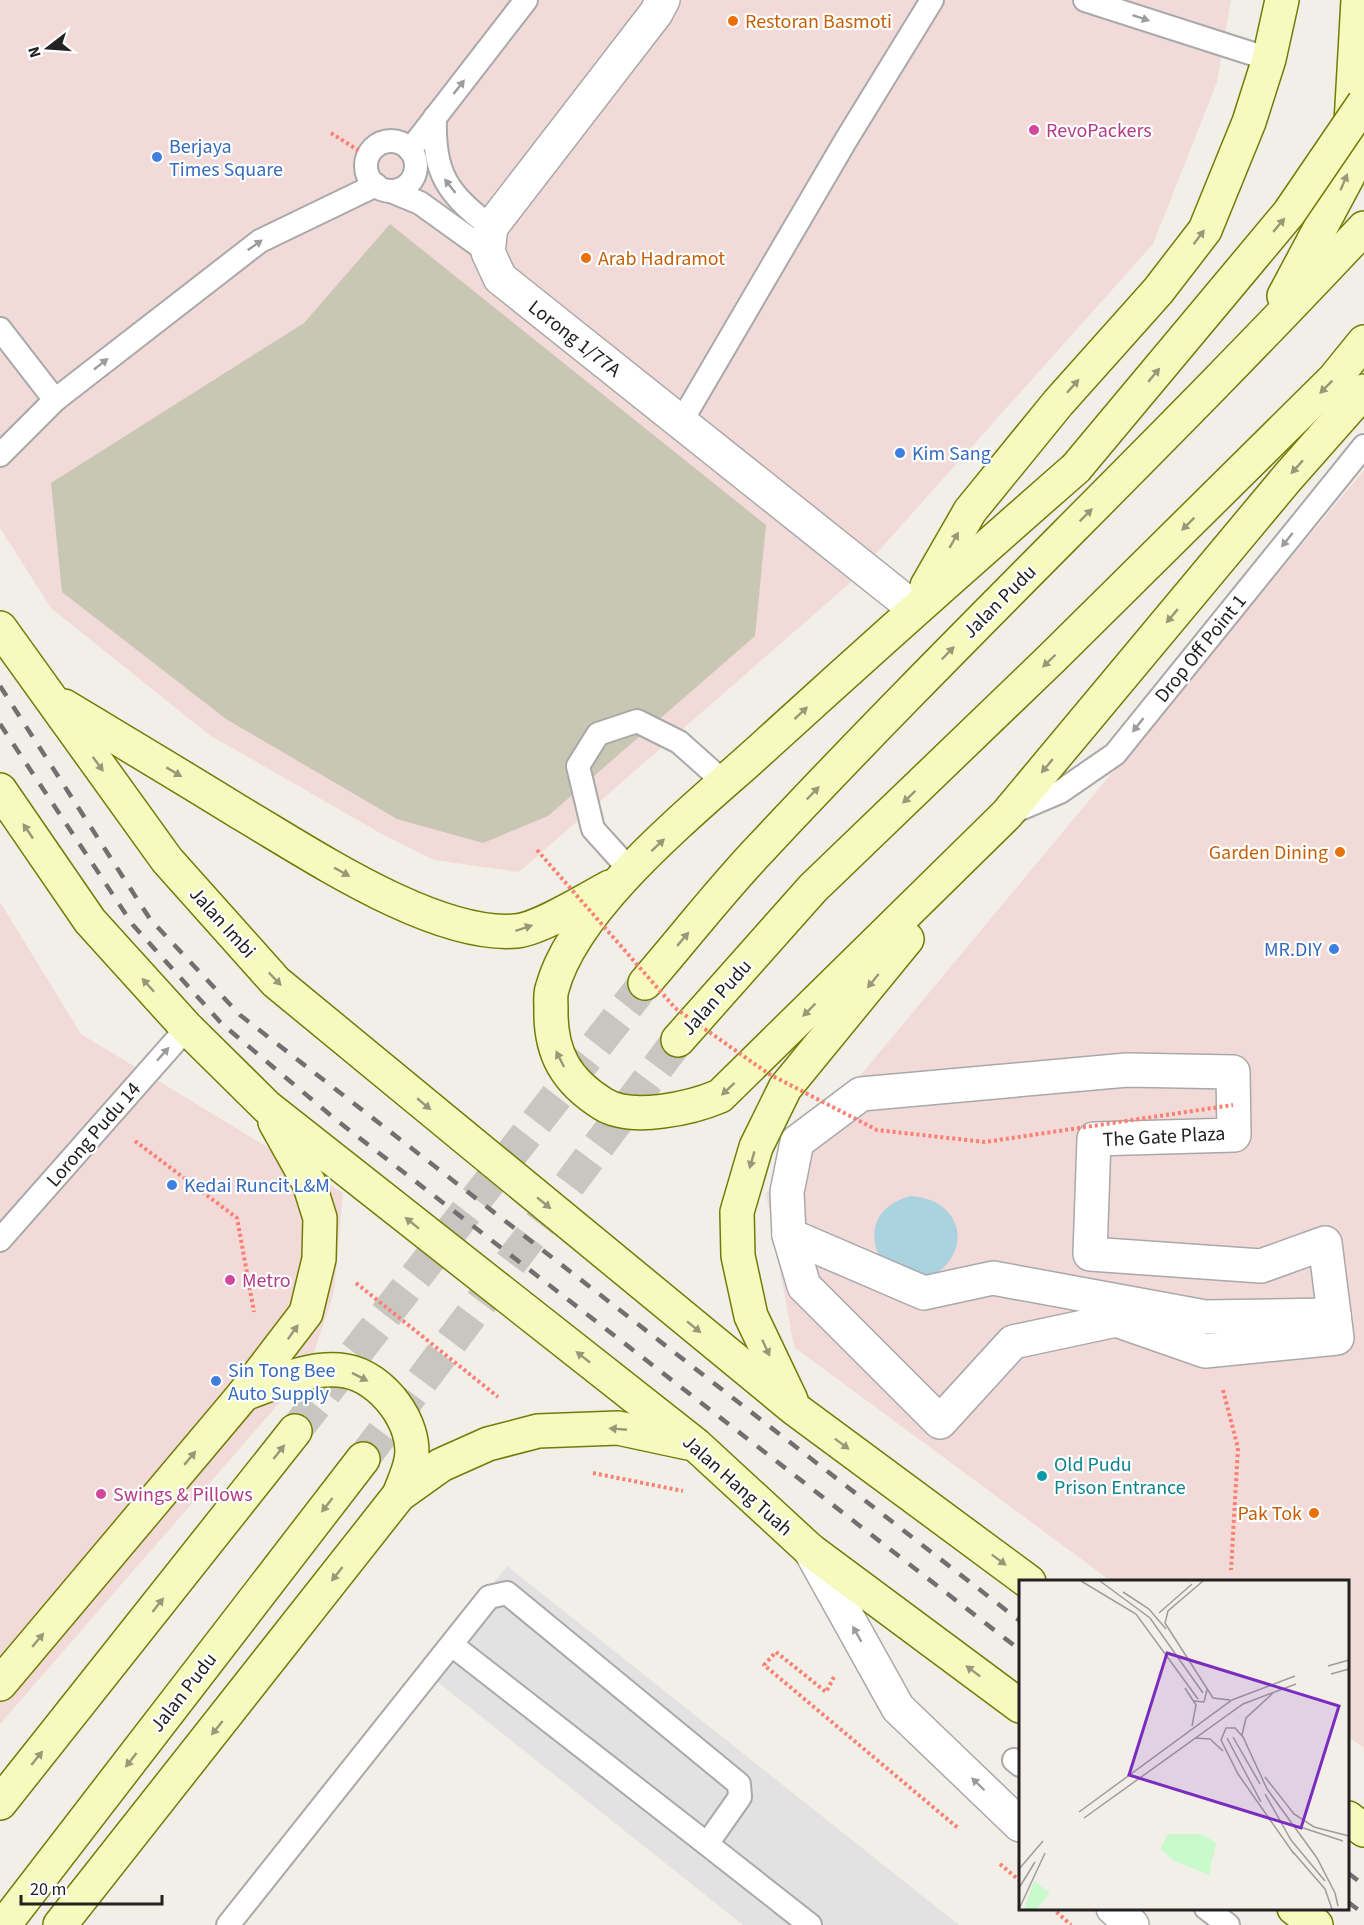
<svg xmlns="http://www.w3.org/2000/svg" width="1364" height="1925" viewBox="0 0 1364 1925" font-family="'Source Sans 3',sans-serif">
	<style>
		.commercial { fill: #f2dad9 }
		.construction { fill: #c7c7b4 }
		.parking { fill: #e2e2e2 }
		.water { fill: #aad3df }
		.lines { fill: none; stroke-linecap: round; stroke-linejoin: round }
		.secondary-tunnel { stroke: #c8c6c1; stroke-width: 33; stroke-dasharray: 33 16; stroke-linecap: butt }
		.service-casing { stroke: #a9a9a9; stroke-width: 26 }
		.pedestrian-casing { stroke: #a9a9a9; stroke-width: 36 }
		.minor-casing { stroke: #a9a9a9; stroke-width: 36 }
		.secondary-casing { stroke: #707d05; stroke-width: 36 }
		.path { stroke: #fa8072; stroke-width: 4; stroke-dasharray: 3 3; stroke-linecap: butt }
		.service { stroke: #fff; stroke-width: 22 }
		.pedestrian { stroke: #fff; stroke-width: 33 }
		.minor { stroke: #fff; stroke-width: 33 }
		.secondary { stroke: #f7fabf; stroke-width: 33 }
		.rail { stroke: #707070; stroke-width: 4.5; stroke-dasharray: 12 12; stroke-linecap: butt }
		.secondary-bridge-casing { stroke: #707d05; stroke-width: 36; stroke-linecap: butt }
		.path-bridge { stroke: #fa8072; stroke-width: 4; stroke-dasharray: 3 3; stroke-linecap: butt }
		.secondary-bridge { stroke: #f7fabf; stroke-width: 33 }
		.oneway { fill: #9c9c9c }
		.oneway2 { fill: #979978 }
		.food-dot { fill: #e8710a; stroke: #fff; stroke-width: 2 }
		.hotel-dot { fill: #d1479c; stroke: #fff; stroke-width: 2 }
		.shop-dot { fill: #3f7fe0; stroke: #fff; stroke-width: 2 }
		.culture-dot { fill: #0f9aa8; stroke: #fff; stroke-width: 2 }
		.labels { text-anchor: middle; stroke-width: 4.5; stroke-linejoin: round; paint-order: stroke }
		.food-label { font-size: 20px; fill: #c56008; stroke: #fff; text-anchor: start }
		.hotel-label { font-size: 20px; fill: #b23c85; stroke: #fff; text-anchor: start }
		.shop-label { font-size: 20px; fill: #366cbe; stroke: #fff; text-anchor: start }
		.street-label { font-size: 20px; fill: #222; stroke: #fff }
		.culture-label { font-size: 20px; fill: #0d838f; stroke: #fff; text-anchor: start }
		.inset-road { fill: none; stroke: #9f9d99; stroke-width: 1.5 }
		.view { fill: #7b2cbf; fill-opacity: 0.15; stroke: #7b2cbf; stroke-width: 3 }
		.inset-edge { fill: none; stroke: #222; stroke-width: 3 }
	</style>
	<rect width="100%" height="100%" fill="#f2efe9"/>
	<g class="commercial">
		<polygon points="0,0 1231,0 1217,82 1153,244 850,583 519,872 434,860 380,833 208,734 51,608 0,528"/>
		<polygon points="1364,470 1364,1748 1348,1737 1348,1582 1111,1581 794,1347 766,1194 849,1089"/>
		<polygon points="0,902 81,1034 343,1193 334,1292 308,1370 0,1724"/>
	</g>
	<polygon class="construction" points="390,224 766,525 755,636 548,816 483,843 397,819 226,719 62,592 51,483 304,323"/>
	<polygon class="parking" points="507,1566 959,1925 743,1925 424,1671"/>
	<path class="water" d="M910,1196C966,1199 975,1258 924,1280L885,1267C865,1235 873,1207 910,1196Z"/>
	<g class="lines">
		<g class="secondary-tunnel">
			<polyline points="295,1431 645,983"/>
			<polyline points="363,1459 678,1040"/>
		</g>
		<g class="service-casing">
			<g id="service">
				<polyline points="1085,0 1269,59"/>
				<path d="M435,117C433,174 447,193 491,227"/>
				<circle cx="391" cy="166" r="25"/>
				<polyline points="410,150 526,0"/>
				<polyline points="391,191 420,203 488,252"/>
				<polyline points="0,329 55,400"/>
				<polyline points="681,422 846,140 932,0"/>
				<polyline points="0,455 55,400 260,241 376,185"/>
				<polyline points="1013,812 1060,792 1115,754 1364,446"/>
				<polyline points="630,870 593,829 578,766 598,734 637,721 679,742 725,783"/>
				<polyline points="0,1240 187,1028"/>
				<polyline points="452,1645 707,1844"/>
				<polyline points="1014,1760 1020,1765"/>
				<polyline points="1206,1908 1228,1925"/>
				<polyline points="228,1925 489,1597 507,1593 739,1784 740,1797 707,1844 810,1925"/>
			</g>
		</g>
		<g class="pedestrian-casing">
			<g id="pedestrian">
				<polygon points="1127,1070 1233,1072 1234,1135 1094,1139 1090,1254 1261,1266 1325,1243 1337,1338 1205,1351 1116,1320 1013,1342 940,1422 804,1286 789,1235 787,1192 797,1142 861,1094"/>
				<polyline points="789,1235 924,1293 993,1278 1205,1317 1334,1315"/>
			</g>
		</g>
		<g class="minor-casing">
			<g id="minor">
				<polyline points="663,0 656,13 491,227 488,252 500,278 915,609"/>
				<polyline points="810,1550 898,1708 1020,1825"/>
				<polyline points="1113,1908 1132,1925"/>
			</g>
		</g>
		<g class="secondary-casing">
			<g id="secondary">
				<polyline points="1284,296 1348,176 1358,0"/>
				<path d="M1076,468C972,559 870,650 768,743C702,804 575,902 552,989C550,995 551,1003 551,1009C550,1053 566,1081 603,1104C632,1122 692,1108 720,1096L1007,814L1288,477L1364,391"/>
				<polyline points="927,586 970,511 1058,403 1158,291 1205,230 1249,122 1269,59 1282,0"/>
				<polyline points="0,628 167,860 276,982 795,1409 1029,1582"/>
				<path d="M64,706C122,741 181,776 239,812C309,853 434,938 516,931C540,929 587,899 610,887"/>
				<polyline points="0,790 90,921 187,1028 267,1107 696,1445 810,1550 1020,1706"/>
				<path d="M645,983C684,938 720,891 761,848C958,637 1167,439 1364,228"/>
				<polyline points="678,1040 813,888 1052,658 1334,379 1364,342"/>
				<path d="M244,1394C275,1383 312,1365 346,1371C382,1377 418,1424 411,1460C409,1472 403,1484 399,1495"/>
				<polyline points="791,1400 751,1316 738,1256 737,1212 756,1147 785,1088 907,939"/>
				<polyline points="0,1684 244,1394 306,1313 319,1259 320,1218 309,1183 275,1122"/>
				<polyline points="0,1803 295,1431"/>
				<polyline points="1348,1818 1364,1830"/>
				<polyline points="1294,1908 1316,1925"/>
				<polyline points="4,1925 363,1459"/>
				<polyline points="60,1925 399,1495 441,1465 488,1444 538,1431 618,1428 688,1443"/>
			</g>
		</g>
		<g class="path">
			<polyline points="331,133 361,152"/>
			<polyline points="135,1141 237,1218 254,1312"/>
			<polyline points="356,1283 498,1397"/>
			<polyline points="1223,1390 1238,1448 1231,1570"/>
			<polyline points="593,1473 683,1491"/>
			<polyline points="834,1677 826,1692 776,1652 764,1665 958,1828"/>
			<polyline points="1000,1864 1020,1881"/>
			<polyline points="1052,1908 1071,1925"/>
		</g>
		<use href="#service" class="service"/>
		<use href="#pedestrian" class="pedestrian"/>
		<use href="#minor" class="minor"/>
		<use href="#secondary" class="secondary"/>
		<g class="rail">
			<polyline points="0,686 150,919 240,1015 1020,1621"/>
			<polyline points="0,724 133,925 222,1024 335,1119 1020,1650"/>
			<polyline points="1348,1873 1364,1885"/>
			<polyline points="1348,1902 1364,1914"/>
		</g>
		<g class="secondary-bridge-casing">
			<polyline id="secondary-bridge" points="1076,468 1289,213 1364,103"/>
		</g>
		<polyline class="path-bridge" points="537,850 675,1008 769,1074 877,1130 985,1142 1233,1105"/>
		<use href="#secondary-bridge" class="secondary-bridge"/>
	</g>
	<defs><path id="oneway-solid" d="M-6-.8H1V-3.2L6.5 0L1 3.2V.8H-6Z" transform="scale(1.5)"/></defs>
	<g class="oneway">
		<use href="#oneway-solid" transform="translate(1141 18) rotate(18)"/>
		<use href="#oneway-solid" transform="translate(459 87) rotate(-52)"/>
		<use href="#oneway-solid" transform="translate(450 186) rotate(-128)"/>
		<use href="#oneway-solid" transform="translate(255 245) rotate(-35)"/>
		<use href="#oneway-solid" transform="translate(101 364) rotate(-38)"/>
		<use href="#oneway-solid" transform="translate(1287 540) rotate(129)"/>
		<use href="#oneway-solid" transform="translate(1138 725) rotate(128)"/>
		<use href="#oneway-solid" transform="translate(163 1054) rotate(-48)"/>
		<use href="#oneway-solid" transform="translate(857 1634) rotate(-119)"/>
		<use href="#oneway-solid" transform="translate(978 1784) rotate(-136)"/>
	</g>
	<g class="oneway2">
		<use href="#oneway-solid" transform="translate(1344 182) rotate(-67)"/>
		<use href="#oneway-solid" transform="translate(1279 225) rotate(-50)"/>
		<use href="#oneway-solid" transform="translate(1199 237) rotate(-53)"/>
		<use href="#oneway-solid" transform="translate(1154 375) rotate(-50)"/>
		<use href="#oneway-solid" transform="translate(1073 386) rotate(-48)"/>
		<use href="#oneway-solid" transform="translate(1326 387) rotate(135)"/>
		<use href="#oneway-solid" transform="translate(1297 467) rotate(132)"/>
		<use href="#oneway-solid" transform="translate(1086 515) rotate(-45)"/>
		<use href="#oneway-solid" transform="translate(1188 524) rotate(135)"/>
		<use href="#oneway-solid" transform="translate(954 540) rotate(-60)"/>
		<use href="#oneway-solid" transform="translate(1172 616) rotate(130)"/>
		<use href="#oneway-solid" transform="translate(948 653) rotate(-46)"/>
		<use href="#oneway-solid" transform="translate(1049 661) rotate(136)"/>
		<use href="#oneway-solid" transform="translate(801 713) rotate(-43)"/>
		<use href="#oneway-solid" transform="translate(98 764) rotate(54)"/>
		<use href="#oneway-solid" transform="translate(1047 766) rotate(130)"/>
		<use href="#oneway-solid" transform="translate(174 772) rotate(31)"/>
		<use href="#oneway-solid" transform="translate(813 793) rotate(-46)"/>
		<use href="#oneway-solid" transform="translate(909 797) rotate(136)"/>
		<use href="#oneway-solid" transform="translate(28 831) rotate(-124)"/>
		<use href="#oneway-solid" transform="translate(658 845) rotate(-43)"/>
		<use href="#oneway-solid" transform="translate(342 872) rotate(29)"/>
		<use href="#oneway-solid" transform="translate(524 928) rotate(-18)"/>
		<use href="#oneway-solid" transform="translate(683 939) rotate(-50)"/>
		<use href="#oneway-solid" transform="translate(275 979) rotate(46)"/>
		<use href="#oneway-solid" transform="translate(873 981) rotate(129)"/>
		<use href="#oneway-solid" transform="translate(148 985) rotate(-132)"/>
		<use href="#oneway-solid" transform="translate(809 1010) rotate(135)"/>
		<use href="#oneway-solid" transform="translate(560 1059) rotate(-117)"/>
		<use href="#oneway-solid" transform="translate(728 1089) rotate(137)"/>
		<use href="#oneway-solid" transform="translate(424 1104) rotate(40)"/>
		<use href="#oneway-solid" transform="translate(752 1160) rotate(106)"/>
		<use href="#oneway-solid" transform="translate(544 1203) rotate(39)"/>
		<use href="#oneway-solid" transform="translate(412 1223) rotate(-141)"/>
		<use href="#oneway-solid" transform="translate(694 1327) rotate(39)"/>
		<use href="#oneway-solid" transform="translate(293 1332) rotate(-55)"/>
		<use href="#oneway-solid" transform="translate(766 1348) rotate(65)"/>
		<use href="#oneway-solid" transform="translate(583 1357) rotate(-142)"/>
		<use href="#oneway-solid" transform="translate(360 1377) rotate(27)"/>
		<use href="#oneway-solid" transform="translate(618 1429) rotate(-175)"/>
		<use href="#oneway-solid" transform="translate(842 1444) rotate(37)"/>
		<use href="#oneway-solid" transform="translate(279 1452) rotate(-52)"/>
		<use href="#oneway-solid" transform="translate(190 1458) rotate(-50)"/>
		<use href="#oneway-solid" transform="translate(327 1505) rotate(128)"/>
		<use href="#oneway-solid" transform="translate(999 1560) rotate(37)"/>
		<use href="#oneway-solid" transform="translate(337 1574) rotate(128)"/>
		<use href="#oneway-solid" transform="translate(158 1605) rotate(-52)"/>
		<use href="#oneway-solid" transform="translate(38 1640) rotate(-50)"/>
		<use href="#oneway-solid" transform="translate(973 1671) rotate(-143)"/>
		<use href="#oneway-solid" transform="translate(217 1728) rotate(129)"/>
		<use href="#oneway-solid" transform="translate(37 1758) rotate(-51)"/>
		<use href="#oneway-solid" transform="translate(131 1760) rotate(128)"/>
	</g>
	<g class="food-dot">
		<circle cx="733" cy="21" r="6"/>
		<circle cx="586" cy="258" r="6"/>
		<circle cx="1340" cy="852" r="6"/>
		<circle cx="1314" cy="1513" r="6"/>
	</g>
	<g class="hotel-dot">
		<circle cx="1034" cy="130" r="6"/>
		<circle cx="230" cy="1280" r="6"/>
		<circle cx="101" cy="1494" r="6"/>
	</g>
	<g class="shop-dot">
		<circle cx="157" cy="157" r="6"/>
		<circle cx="900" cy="453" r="6"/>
		<circle cx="1334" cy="949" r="6"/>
		<circle cx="172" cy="1185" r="6"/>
		<circle cx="216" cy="1381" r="6"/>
	</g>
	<circle class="culture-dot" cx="1042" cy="1476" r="6"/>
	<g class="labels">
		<g class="food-label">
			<text x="745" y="28">Restoran Basmoti</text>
			<text x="598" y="265">Arab Hadramot</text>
			<text x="1328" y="859" text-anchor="end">Garden Dining</text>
			<text x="1302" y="1520" text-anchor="end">Pak Tok</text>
		</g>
		<g class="hotel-label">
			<text x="1046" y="137">RevoPackers</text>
			<text x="242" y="1287">Metro</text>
			<text x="113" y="1501">Swings &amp; Pillows</text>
		</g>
		<g class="shop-label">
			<text x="169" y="153">Berjaya<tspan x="169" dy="23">Times Square</tspan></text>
			<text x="912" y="460">Kim Sang</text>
			<text x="1322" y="956" text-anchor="end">MR.DIY</text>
			<text x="184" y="1192">Kedai Runcit L&amp;M</text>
			<text x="228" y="1377">Sin Tong Bee<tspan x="228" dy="23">Auto Supply</tspan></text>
		</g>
		<g class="street-label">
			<text transform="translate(575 338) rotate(38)" y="7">Lorong 1/77A</text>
			<text transform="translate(999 601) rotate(-45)" y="7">Jalan Pudu</text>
			<text transform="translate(1200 648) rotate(-51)" y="7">Drop Off Point 1</text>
			<text transform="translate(223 922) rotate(48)" y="7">Jalan Imbi</text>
			<text transform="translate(716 997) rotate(-48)" y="7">Jalan Pudu</text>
			<text transform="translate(93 1134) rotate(-49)" y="7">Lorong Pudu 14</text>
			<text transform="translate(1164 1136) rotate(-3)" y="7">The Gate Plaza</text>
			<text transform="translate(738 1485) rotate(42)" y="7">Jalan Hang Tuah</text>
			<text transform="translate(183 1692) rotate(-52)" y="7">Jalan Pudu</text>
		</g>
		<g class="culture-label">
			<text x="1054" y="1471">Old Pudu<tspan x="1054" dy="23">Prison Entrance</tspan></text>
		</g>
	</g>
	<g transform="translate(1019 1580)">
		<rect width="330" height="330" fill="#f2efe9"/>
		<path d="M149,254H183L197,263L190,295L154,280L141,269ZM15,301L31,313L17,329H5Z" fill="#c8facc"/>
		<path class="inset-road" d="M62,1L117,34L179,119M81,1L131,38L184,113M184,1L149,31L146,43L194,118L211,120M104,12L130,29L147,49M140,33L173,4M309,86L330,80M312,94L330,89M166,108L177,125L173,146M175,121L185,122L188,110M223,155L227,138L254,113M214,157L241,204M176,158L191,159L204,171M208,158L242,222M246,197L275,234L295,247L330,256M246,214L272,260L306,301M60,232L213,120L276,96M65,238L224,124L277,104M272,244L324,261M274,272L306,309L313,329M275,274L219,194L202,160L207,148H216L224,157L248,209L298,278L316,313L319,326M0,289L24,261M0,308L16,282M0,329L26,273"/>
		<path class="view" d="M148,73L320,126L282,248L110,195Z"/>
		<rect width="330" height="330" class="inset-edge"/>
	</g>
	<g transform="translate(48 48) rotate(253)" stroke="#ffffff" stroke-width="4.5" paint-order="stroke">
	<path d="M0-4.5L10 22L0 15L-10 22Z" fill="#222222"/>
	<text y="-9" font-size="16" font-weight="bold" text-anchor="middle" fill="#222222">N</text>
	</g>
	<path d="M21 1895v9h141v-9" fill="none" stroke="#222222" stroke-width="3"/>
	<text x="30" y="1895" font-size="18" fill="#222222" stroke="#ffffff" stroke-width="4.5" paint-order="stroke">20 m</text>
</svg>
